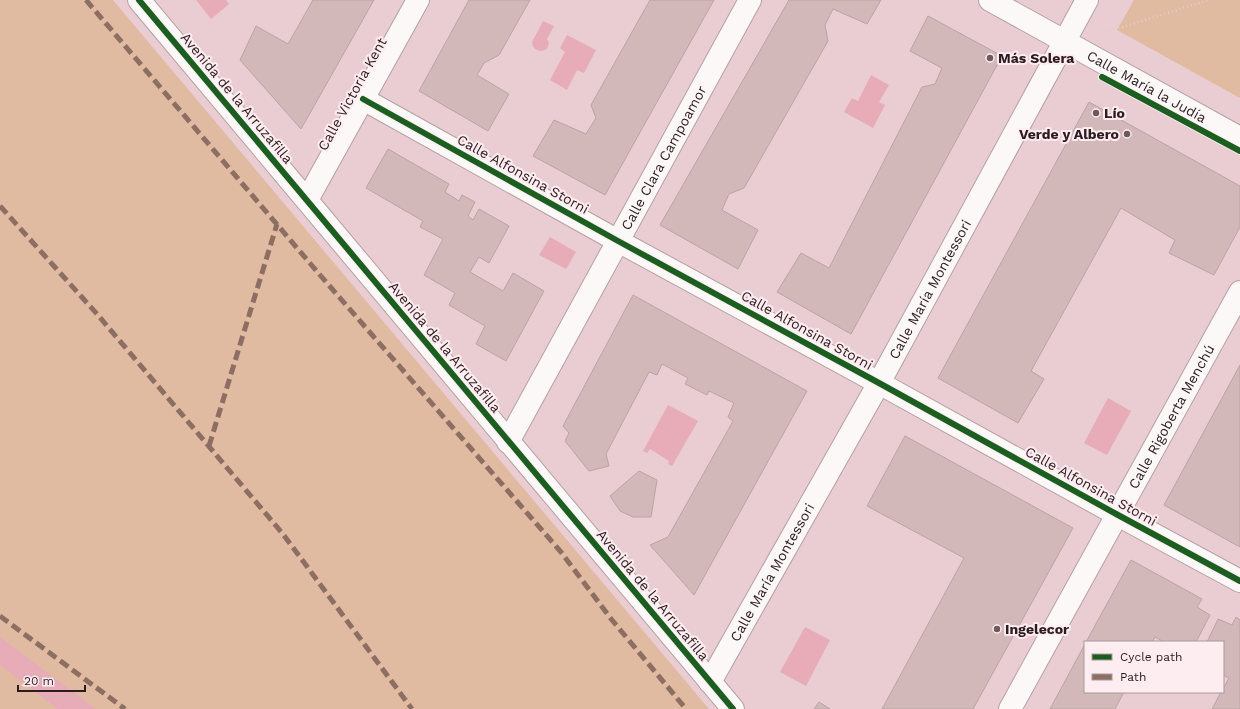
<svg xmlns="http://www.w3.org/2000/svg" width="1240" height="709" viewBox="0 0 1240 709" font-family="'Work Sans',sans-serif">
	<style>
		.green { fill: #e1baa2 }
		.water { fill: #e7acb7 }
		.building { fill: #d2b8b8; stroke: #b9a4a5 }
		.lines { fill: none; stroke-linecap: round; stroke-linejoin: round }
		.minor-casing { stroke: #b5a0a4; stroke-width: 24 }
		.major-casing { stroke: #b5a0a4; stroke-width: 24 }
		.path { stroke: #d9d0d2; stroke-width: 2.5; stroke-dasharray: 1 3; stroke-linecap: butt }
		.minor { stroke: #fcf8f8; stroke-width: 22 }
		.major { stroke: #fcf8f8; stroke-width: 22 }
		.quiet { stroke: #8d6e63; stroke-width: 5; stroke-dasharray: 10 5; stroke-linecap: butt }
		.cycleway-casing { stroke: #fdedf0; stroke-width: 8 }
		.cycleway { stroke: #1b5e20; stroke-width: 6 }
		.poi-dot { fill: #6f595e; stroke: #fdedf0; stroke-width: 1.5 }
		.labels { text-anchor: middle; stroke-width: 4; stroke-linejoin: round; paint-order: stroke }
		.poi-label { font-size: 14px; font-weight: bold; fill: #2d1b1f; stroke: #fdedf0; text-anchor: start }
		.street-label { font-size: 14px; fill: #2d1b1f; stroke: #fdedf0 }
	</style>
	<rect width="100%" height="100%" fill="#e9cdd2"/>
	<g class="green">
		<polygon points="0,0 113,0 709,709 0,709"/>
		<polygon points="1134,0 1240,0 1240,98 1117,30"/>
	</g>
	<g class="water">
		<polygon points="196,0 226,0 229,4 211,19"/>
		<path d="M543,21L554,26L547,39L549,43L547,49C541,52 538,52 533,47L532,42Z"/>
		<polygon points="567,35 596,50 584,73 577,70 567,90 550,80 565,52 560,48"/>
		<polygon points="871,75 889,85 879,102 885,105 873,128 844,112 852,98 858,101"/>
		<polygon points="550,237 576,252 566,269 539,255"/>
		<polygon points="1108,398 1131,411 1107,455 1084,443"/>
		<polygon points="668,405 698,421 672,466 668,464 669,461 650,449 647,453 643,451"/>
		<polygon points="805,627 830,640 806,686 780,672"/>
		<polygon points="0,637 96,709 58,709 0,665"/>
	</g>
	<g class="building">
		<polygon points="313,0 374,0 301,129 240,60 256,26 288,44"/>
		<polygon points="469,0 530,0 499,55 484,63 477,75 509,94 488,131 419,91"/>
		<polygon points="650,0 714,0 605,195 533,156 554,120 586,134 596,118 591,105"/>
		<polygon points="789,0 881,0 867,24 833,9 825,25 828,41 744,188 729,194 722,210 758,230 738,269 660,225"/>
		<polygon points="928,16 1002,56 851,334 777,292 801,253 829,268 922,87 935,84 942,68 910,51"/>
		<polygon points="1089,102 1240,186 1240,227 1214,275 1169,253 1175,240 1121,208 1031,371 1044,379 1018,423 938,378"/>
		<polygon points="388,149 449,184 445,192 459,201 462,195 475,202 468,216 473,220 479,209 509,226 489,263 479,257 470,272 503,291 513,273 544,291 506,361 476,344 485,326 449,305 455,293 424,275 443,239 420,227 423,221 366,188"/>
		<polygon points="633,295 807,391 694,595 650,545 668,537 733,421 728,417 734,403 709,391 707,395 685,384 688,378 662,364 657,375 649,372 606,454 609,466 589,471 565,441 569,433 563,426"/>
		<polygon points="1240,365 1240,547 1164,505"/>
		<polygon points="905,436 1073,528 973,709 882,709 964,558 867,506"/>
		<polygon points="639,471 657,480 651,517 633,517 620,511 610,496"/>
		<polygon points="1131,560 1202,599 1197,607 1210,615 1196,642 1164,642 1155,637 1152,642 1086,642"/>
		<polygon points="1236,617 1240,620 1240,709 1212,709 1221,692 1223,692 1223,689 1229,678 1223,675 1223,642 1207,642 1218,619 1232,625"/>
		<polygon points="1085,644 1085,692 1124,692 1115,709 1050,709"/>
		<polygon points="819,702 830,709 814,709"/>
	</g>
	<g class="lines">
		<g class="minor-casing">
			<g id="minor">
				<path id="s1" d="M990,0L1240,138"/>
				<polyline points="363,99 618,241 879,383 1118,515 1240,581"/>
				<path id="s2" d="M508,442L750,0"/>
				<path id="s3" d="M1010,709L1240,292"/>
			</g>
		</g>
		<g class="major-casing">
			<g id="major">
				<polyline points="139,0 733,709"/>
				<polyline points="307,200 418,0"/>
				<path id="s4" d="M710,682L879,383L1087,0"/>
			</g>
		</g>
		<polyline class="path" points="1107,32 1209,0"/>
		<use href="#minor" class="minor"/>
		<use href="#major" class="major"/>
		<g class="quiet">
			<polyline points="86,0 320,275 561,552 612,620 686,709"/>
			<polyline points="0,206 97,314 283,534 412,709"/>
			<polyline points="209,446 277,224"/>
			<polyline points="0,616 125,709"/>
		</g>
		<g class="cycleway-casing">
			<g id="cycleway">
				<polyline points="139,0 733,709"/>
				<polyline points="1102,77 1240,151"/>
				<polyline points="363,99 618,241 879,383 1118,515 1240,581"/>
			</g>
		</g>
		<use href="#cycleway" class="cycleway"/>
	</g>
	<g class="poi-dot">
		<circle cx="990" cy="58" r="4"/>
		<circle cx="1096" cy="113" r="4"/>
		<circle cx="1127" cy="134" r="4"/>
		<circle cx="997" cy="629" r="4"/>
	</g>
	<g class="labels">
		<g class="poi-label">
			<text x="998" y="63">Más Solera</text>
			<text x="1104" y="118">Lío</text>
			<text x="1119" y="139" text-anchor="end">Verde y Albero</text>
			<text x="1005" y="634">Ingelecor</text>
		</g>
		<g class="street-label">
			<text dy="5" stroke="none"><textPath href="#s1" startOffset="179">Calle María la Judía</textPath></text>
			<text transform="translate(352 94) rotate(-61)" y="5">Calle Victoria Kent</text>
			<text transform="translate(237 98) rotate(50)" y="5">Avenida de la Arruzafilla</text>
			<text dy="5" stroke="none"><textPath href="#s2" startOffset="324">Calle Clara Campoamor</textPath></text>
			<text transform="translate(523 174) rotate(29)" y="5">Calle Alfonsina Storni</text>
			<text dy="5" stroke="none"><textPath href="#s4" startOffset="450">Calle María Montessori</textPath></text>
			<text transform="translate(807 330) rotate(29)" y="5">Calle Alfonsina Storni</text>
			<text transform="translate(445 347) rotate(50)" y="5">Avenida de la Arruzafilla</text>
			<text dy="5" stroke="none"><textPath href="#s3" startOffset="334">Calle Rigoberta Menchú</textPath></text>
			<text transform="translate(1091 486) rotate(29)" y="5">Calle Alfonsina Storni</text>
			<text dy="5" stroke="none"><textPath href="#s4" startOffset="126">Calle María Montessori</textPath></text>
			<text transform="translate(653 595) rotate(50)" y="5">Avenida de la Arruzafilla</text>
		</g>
	</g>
	<rect x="1084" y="641" width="140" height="52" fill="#fdedf0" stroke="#aa999c"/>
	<rect x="1092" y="654" width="20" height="6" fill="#1b5e20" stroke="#aa999c"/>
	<text x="1120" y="661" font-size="12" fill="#2d1b1f">Cycle path</text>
	<rect x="1092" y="674" width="20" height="6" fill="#8d6e63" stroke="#aa999c"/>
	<text x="1120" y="681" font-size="12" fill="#2d1b1f">Path</text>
	<path d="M18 685v6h67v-6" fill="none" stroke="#2d1b1f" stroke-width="2"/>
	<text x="24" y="685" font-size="12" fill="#2d1b1f" stroke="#fdedf0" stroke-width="3" paint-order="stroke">20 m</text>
</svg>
